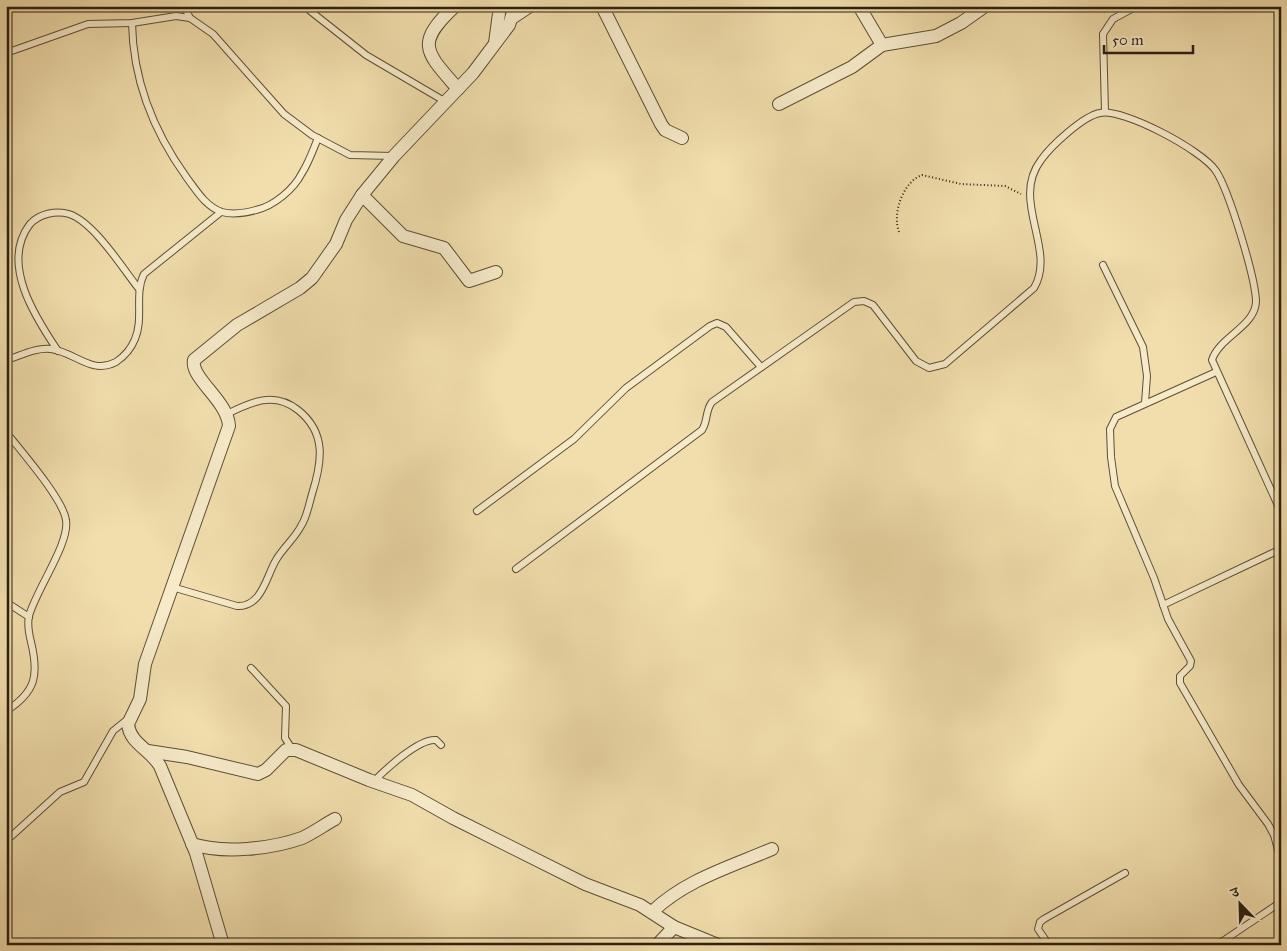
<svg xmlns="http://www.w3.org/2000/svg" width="1287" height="951" viewBox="0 0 1287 951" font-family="'IM FELL Great Primer','Noto Serif Devanagari',serif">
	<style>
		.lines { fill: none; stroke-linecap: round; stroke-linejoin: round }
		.service-casing { stroke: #5d4f38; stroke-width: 8 }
		.minor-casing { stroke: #5d4f38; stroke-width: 14 }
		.path { stroke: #2c1f11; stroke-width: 2; stroke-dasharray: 1 2.5; stroke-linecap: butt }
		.service { stroke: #f6eac9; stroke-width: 6 }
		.minor { stroke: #f6eac9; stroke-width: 12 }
	</style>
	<rect width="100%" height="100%" fill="#f1deac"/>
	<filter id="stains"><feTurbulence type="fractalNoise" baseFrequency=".004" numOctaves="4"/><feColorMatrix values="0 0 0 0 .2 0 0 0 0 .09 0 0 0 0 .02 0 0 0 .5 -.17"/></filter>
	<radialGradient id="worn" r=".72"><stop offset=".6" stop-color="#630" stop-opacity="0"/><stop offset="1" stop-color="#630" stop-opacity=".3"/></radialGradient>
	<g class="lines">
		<g class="service-casing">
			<g id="service">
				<polyline points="184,6 190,18"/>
				<polyline points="304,6 366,55 446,102"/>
				<path d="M132,23C133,81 153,131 187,178C196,190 206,207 222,212C233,215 245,213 256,210C274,206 294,189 302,173C309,162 313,150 318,138"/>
				<polyline points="6,53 88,24 132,23 176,16 190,18 213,34 284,114 312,135 350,155 393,156"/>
				<polyline points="1105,112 1103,34 1113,19 1137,6"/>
				<polyline points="1103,265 1143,347 1147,376 1145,403"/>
				<path d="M58,351C35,317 0,263 30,224C39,214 56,210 69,214C94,222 123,269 139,289"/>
				<path d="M6,360C20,356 36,347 51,349C75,352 91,375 116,362C125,356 131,349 135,339C144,318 134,294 144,274L221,212"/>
				<polyline points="1216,372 1116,417 1110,429 1111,457 1115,486 1154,578 1168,619 1191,661 1190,666 1180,676 1180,683 1239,785 1268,824 1274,835 1281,861"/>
				<path d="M6,432C21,451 63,499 66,520C70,543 36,590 29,616C27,625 29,634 31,642C39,675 36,692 6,711"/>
				<polyline points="477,511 574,439 626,388 710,326 717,323 726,327 761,367"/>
				<path d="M516,569L702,430C708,421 705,411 712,402L854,302L864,301L873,305L916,361L929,368L945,364L1034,288C1057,249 1010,201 1041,160C1051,146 1083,116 1100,113C1123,108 1202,150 1216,171C1229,191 1255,276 1256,301C1256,326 1219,337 1212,360L1281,512"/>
				<path d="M172,587L237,606C262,607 266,577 276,560C283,548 295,538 301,526C307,517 309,504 312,494C322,462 327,433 298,410C274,391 251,402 227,414"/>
				<polyline points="6,602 29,617"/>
				<polyline points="1163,605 1281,549"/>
				<polyline points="251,668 286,706 285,738 292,749"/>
				<path d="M373,782C385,770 419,738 436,740L441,745"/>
				<polyline points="6,841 60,792 84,782 113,731 129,718"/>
				<polyline points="1049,945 1038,929 1040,922 1044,919 1125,873"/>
				<polyline points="1217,945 1281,902"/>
			</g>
		</g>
		<g class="minor-casing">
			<g id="minor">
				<path d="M455,6C414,44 426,52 458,89"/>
				<polyline points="602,6 661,124 665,130 682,138"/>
				<polyline points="859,6 882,45"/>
				<polyline points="512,18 530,6"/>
				<polyline points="495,43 500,6"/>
				<polyline points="779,104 852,67 882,45 936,36 961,23 985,6"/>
				<polyline points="362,195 403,236 444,248 469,281 496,272"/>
				<polyline points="148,751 187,757 258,774 266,770 286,750 296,750 369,780 412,795 453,818 585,884 640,905 674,927 718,945"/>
				<path d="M192,844C223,854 271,849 302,838C313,833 324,825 335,819"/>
				<path d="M652,912C685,880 730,867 772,849"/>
				<path d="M223,945L196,853L160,766C150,749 130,744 128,724L140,699L145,664L229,426C228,401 190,378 194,360L237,325L300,288L312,278L336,244L346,220L362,195L394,156L473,73L509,25L515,6"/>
				<polyline points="657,945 674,927"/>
			</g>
		</g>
		<path class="path" d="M899,232C892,213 903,182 922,175L961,184L1005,186L1021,194"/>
		<use href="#service" class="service"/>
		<use href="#minor" class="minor"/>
	</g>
	<rect width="1287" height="951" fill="none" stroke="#f1deac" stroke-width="25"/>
	<rect x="8" y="8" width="1272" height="936" fill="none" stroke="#2c1f11" stroke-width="2.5"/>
	<rect x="12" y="12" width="1262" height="926" fill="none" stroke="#2c1f11"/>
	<g transform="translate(1240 904) rotate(337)" stroke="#f6eac9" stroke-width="4" paint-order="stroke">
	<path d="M0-4L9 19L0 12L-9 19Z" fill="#2c1f11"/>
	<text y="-8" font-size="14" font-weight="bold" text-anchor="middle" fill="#2c1f11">उ</text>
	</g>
	<path d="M1104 45v8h89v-8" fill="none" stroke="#2c1f11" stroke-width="2.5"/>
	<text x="1112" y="45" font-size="15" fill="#2c1f11" stroke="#f6eac9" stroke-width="4" paint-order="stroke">50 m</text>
	<rect width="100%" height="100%" filter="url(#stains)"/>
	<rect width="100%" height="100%" fill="url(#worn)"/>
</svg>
